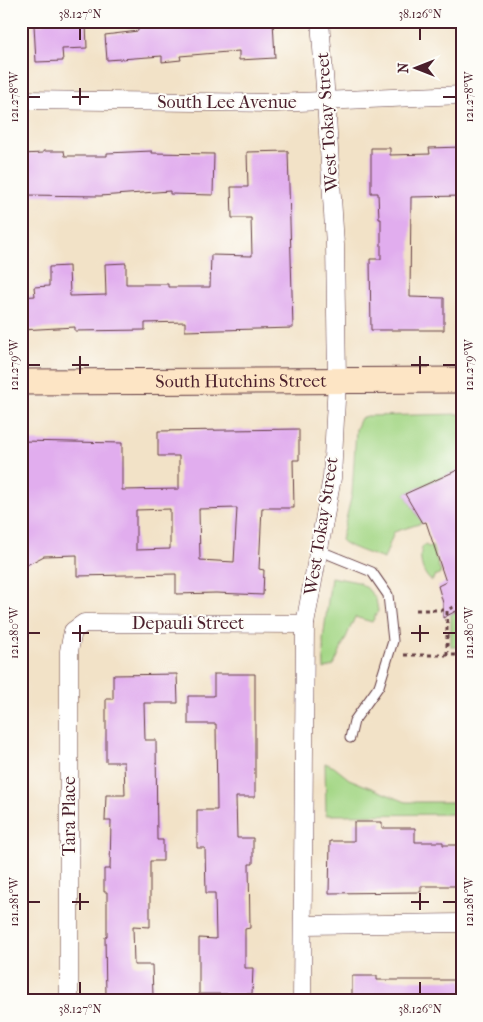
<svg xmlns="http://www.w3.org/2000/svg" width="483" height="1022" viewBox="0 0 483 1022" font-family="'IM FELL French Canon',serif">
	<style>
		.green { fill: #a4d786; stroke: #777b58 }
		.building { fill: #e1adee; fill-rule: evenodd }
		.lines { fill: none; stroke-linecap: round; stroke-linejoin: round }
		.lane-casing { stroke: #633c42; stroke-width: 11 }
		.street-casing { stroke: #633c42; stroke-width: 19 }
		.secondary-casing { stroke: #633c42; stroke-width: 27 }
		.path { stroke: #633c42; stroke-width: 3; stroke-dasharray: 4 4; stroke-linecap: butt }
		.lane { stroke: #fff; stroke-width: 9 }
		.street { stroke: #fff; stroke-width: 18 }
		.secondary { stroke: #fde5c5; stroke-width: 25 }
		.ticks { fill: none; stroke: #4a1f2b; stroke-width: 2 }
		.labels { text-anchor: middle; stroke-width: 4; stroke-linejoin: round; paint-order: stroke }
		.street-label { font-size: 18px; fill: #4a1f2b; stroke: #fdfcf7 }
		.neatline { fill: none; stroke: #4a1f2b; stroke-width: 2 }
		.ticks-label { font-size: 12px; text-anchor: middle; fill: #4a1f2b }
	</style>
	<rect width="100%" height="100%" fill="#fdfcf7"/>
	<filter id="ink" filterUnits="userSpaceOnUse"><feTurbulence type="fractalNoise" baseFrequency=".02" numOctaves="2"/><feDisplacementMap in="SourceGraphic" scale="10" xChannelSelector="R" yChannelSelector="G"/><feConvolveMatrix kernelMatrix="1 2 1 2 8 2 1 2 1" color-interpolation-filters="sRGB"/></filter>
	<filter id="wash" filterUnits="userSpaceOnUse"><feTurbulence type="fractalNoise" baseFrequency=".0096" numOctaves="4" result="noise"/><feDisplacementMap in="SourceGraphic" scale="20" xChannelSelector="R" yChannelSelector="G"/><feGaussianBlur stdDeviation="1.12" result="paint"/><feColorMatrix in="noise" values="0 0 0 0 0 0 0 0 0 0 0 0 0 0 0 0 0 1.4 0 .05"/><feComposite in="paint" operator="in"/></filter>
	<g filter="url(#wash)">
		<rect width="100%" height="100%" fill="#f2e2c7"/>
		<g class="green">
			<path d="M462,414V468L405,494L422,523L394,532L384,559C373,555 347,547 341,540L352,494L356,429L361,418L367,416Z"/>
			<path d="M426,545L428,547L432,546L441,573L434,576L433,580H430C421,571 419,558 422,547Z"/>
			<polygon points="331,577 358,582 367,588 376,599 378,611 372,622 355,617 334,665 324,669 323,640"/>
			<polygon points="462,609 462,647 451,647 451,614"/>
			<polygon points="325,763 334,767 349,779 406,802 462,802 462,814 326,815"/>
		</g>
		<g id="blocks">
			<g class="building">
				<polygon points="44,21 76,21 76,23 86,23 87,48 62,49 63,61 36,62 34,25 44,24"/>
				<polygon points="138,21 273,21 275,58 239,60 239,51 180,56 181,60 162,62 162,56 107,60 105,35 138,31"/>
				<polygon points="462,147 462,196 411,197 410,297 444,298 444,330 371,330 370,259 381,259 381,219 379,219 378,193 371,193 371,148 390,148 390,155 430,154 429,148"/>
				<polygon points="43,151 64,151 65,156 107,156 107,153 152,151 152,153 214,154 213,195 170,194 170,191 100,196 25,195 25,186 21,187 21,154 43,153"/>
				<polygon points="288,151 293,328 185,331 185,322 145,323 145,330 75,331 75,327 21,330 21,297 35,296 34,287 49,286 49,267 69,266 70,296 106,295 105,264 126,263 126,284 168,284 168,287 210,287 211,255 252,256 251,218 232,218 231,187 248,187 247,152"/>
				<path d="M299,429V460H293L294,508H262L259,569L264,570L263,595L216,593L176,594V574L77,576V555L44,556L21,568V441L122,443V490L179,489V456H158V431ZM237,508L234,562L200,560L199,509ZM170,509V549L136,550V510Z"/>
				<polygon points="462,468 462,618 459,619 456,611 443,618 443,603 438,586 446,582 426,522 422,523 405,494"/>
				<polygon points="177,674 178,703 144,703 145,740 156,740 157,840 163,840 163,861 150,861 150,927 133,926 134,965 152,965 153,996 106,997 105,937 107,936 107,892 104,892 104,869 110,869 111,821 105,821 106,795 125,795 124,762 106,762 106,699 113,699 113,675"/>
				<polygon points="214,674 255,674 255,797 236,797 237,838 253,838 253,864 249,864 250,928 245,929 245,968 253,968 252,994 199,994 199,938 216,939 215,893 206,893 205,848 197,848 197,810 217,810 216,724 188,724 188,696 214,696"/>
				<polygon points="354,822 382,822 382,828 415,828 415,842 443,842 443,845 462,845 462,886 421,886 421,892 329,893 330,841 354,841"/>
				<polygon points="352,976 377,976 377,980 462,980 462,1001 352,1001"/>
			</g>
		</g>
	</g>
	<g filter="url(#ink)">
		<use href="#blocks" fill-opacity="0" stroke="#633c42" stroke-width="1"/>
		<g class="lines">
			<g class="lane-casing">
				<polyline id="lane" points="318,550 372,572 388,595 393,641 379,686 354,721 350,738"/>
			</g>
			<g class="street-casing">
				<g id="street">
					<polyline points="21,100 275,103 462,95"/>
					<polyline points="304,925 462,923"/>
					<polyline points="69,1001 69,651 73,631 84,623 305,624"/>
					<polyline points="302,1001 305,624 332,478 337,380 335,245 326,101 320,21"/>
				</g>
			</g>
			<g class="secondary-casing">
				<g id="secondary">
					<path id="s1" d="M21,382L462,380"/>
				</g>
			</g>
			<g class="path">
				<polyline points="416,610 447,610"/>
				<polyline points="404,655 462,655"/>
				<polyline points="447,655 447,610 462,603"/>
			</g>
			<use href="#lane" class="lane"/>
			<use href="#street" class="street"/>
			<use href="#secondary" class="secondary"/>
		</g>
	</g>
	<path class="ticks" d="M80,28V40M420,28V40M80,88V105M28,97H40M72,97H89M443,97H456M80,356V374M420,356V374M28,365H40M72,365H89M411,365H429M443,365H456M80,625V642M420,625V642M28,633H40M72,633H89M411,633H429M443,633H456M80,893V910M420,893V910M28,902H40M72,902H89M411,902H429M443,902H456M80,982V994M420,982V994"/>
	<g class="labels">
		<g class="street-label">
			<text x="227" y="108">South Lee Avenue</text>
			<text transform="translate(327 122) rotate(-94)" y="6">West Tokay Street</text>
			<text dy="6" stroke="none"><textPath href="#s1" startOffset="220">South Hutchins Street</textPath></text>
			<text transform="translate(321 526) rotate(-81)" y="6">West Tokay Street</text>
			<text x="188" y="629">Depauli Street</text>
			<text transform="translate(69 816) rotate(-90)" y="6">Tara Place</text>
		</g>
	</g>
	<rect width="483" height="1022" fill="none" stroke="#fdfcf7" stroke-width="55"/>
	<g transform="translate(416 68) rotate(270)" stroke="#fdfcf7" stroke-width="4" paint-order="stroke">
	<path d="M0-4L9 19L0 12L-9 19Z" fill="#4a1f2b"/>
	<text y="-8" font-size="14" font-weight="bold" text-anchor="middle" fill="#4a1f2b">N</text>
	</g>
	<rect x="28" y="28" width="428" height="966" class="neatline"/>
	<g class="ticks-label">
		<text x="80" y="18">38.127°N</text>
		<text x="420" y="18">38.126°N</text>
		<text transform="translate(469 97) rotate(-90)" y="4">121.278°W</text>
		<text transform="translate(14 97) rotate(-90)" y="4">121.278°W</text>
		<text transform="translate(469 365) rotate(-90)" y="4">121.279°W</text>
		<text transform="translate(14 365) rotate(-90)" y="4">121.279°W</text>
		<text transform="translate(469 633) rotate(-90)" y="4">121.280°W</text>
		<text transform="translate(14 633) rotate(-90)" y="4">121.280°W</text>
		<text transform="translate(14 902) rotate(-90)" y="4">121.281°W</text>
		<text transform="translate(469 902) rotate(-90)" y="4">121.281°W</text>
		<text x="80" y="1013">38.127°N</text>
		<text x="420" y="1013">38.126°N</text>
	</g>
</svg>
